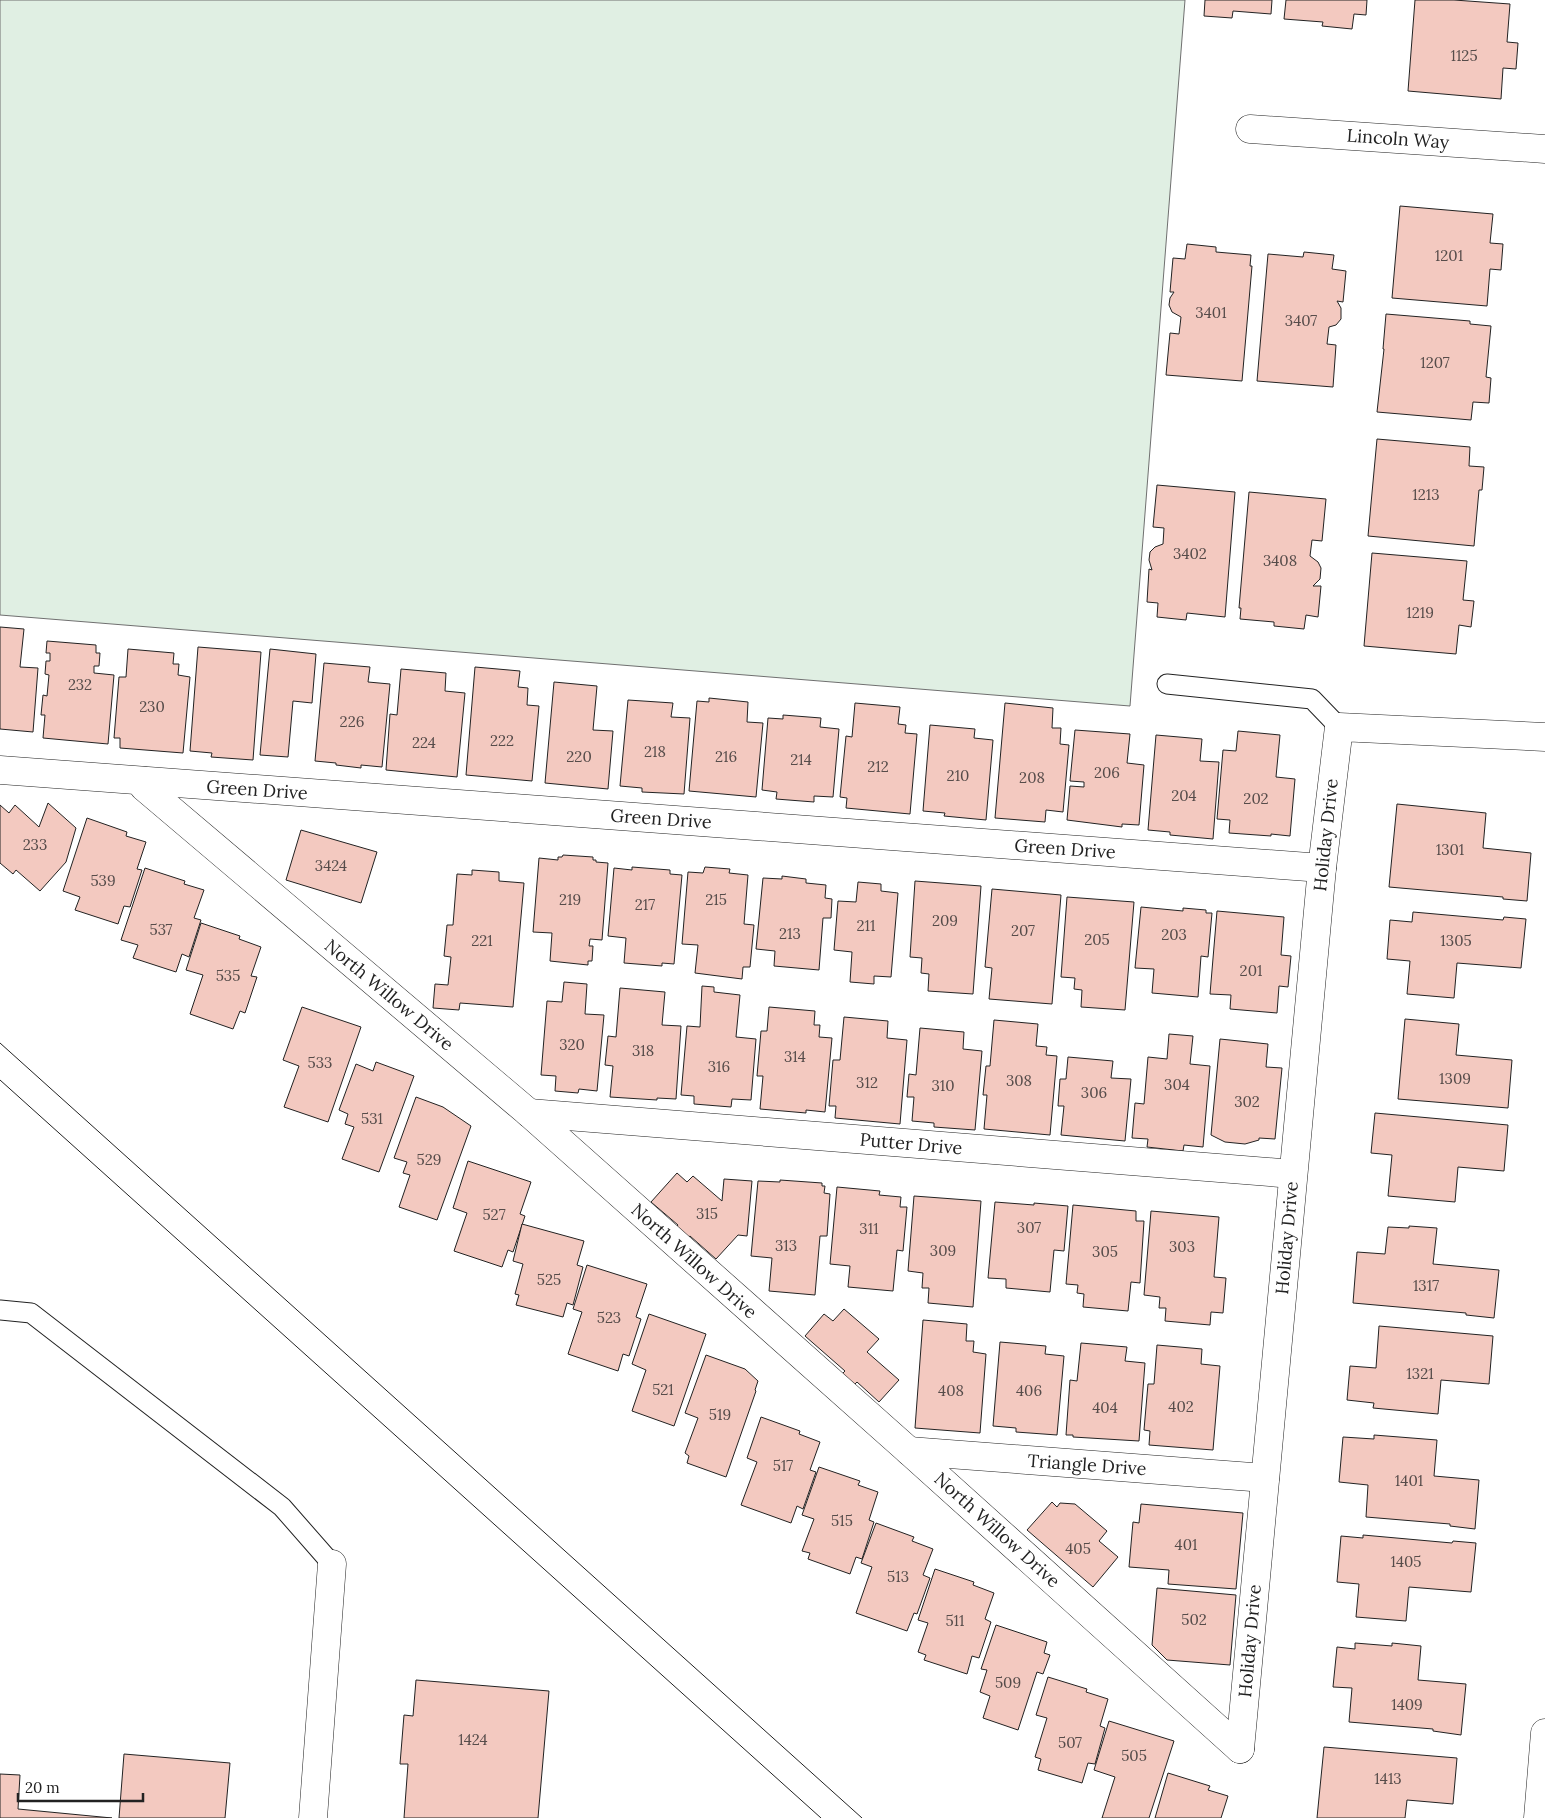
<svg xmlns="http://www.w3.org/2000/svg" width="1545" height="1818" viewBox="0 0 1545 1818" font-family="Lora,serif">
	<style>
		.green { fill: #e0efe3; stroke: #6f6f6f }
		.building { fill: #f3c9c0; stroke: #222 }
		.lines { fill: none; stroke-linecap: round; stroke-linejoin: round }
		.service-casing { stroke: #222; stroke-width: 21 }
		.minor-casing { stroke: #222; stroke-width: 29 }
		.service { stroke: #fff; stroke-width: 19 }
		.minor { stroke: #fff; stroke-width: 28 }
		.tram { stroke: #222; stroke-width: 1 }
		.labels { text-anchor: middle; stroke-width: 4; stroke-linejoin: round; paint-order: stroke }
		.number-label { font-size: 15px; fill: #564c4a }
		.street-label { font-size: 18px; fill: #222; stroke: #fff }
	</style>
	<rect width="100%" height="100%" fill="#fff"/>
	<polygon class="green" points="0,0 1185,0 1130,706 0,615"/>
	<g class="building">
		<polygon points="1205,0 1272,0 1271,14 1233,11 1232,18 1204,16"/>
		<polygon points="1286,0 1367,0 1366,15 1354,14 1352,29 1322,26 1323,22 1284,19"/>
		<polygon points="1415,0 1454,0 1510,4 1507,42 1518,43 1516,69 1503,68 1501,99 1408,91"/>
		<polygon points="1400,206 1493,214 1490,243 1503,244 1501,270 1490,269 1487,306 1392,298"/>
		<polygon points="1187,244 1216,247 1216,252 1251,255 1250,266 1252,266 1242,381 1166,375 1170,333 1179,334 1181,317 1172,312 1169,305 1170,298 1174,292 1170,292 1173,258 1185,259"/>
		<polygon points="1304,252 1334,255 1332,269 1346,271 1343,302 1337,301 1341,308 1341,319 1336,325 1329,327 1327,344 1336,345 1333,387 1257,381 1268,254 1303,257"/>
		<polygon points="1386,314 1470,321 1470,324 1491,326 1486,377 1491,378 1489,403 1473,402 1471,420 1377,412 1384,349 1383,349"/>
		<polygon points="1377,439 1470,447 1469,466 1484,467 1482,490 1479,490 1474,546 1368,536"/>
		<polygon points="1157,485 1235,492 1225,617 1187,613 1186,620 1157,617 1158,603 1147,602 1149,569 1152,570 1149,560 1150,552 1155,547 1163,544 1164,528 1153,527"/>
		<polygon points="1249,492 1326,499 1322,541 1312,540 1310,556 1318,562 1321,568 1320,579 1313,586 1321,586 1318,617 1306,615 1304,629 1274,626 1274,622 1240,619 1241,608 1239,608"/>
		<polygon points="1372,553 1467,561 1463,600 1474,601 1471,627 1459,625 1456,654 1364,646"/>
		<polygon points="0,627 24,629 20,667 38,668 33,732 0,729"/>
		<polygon points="47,641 96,645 96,653 100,653 99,666 94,666 94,673 114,675 108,744 43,738 45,715 41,715 43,695 47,696 49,675 45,674 46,661 50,661 50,653 46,653"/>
		<polygon points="198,647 261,652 253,760 211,757 212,753 190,751"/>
		<polygon points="128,649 174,653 173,664 179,664 178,675 190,677 183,753 120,748 120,738 114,738 119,677 126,677"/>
		<polygon points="270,649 316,654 312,703 293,701 288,757 260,755"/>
		<polygon points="324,663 370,667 368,682 390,684 382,767 361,765 361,768 336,765 336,763 315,761"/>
		<polygon points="475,667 520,671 518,687 528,688 527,705 539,706 532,781 466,775"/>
		<polygon points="401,669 446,673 445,691 465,693 457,777 386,770 390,714 397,715"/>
		<polygon points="554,682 597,686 593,730 613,731 608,789 545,783"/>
		<polygon points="709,698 748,702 747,722 763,723 756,797 689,791 697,701 709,702"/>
		<polygon points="628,700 673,703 671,717 690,718 684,794 642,792 642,788 620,786"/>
		<polygon points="855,703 900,707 898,724 906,725 905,733 917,734 910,814 846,808 847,798 840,797 846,736 852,737"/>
		<polygon points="1005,703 1053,708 1052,728 1061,728 1060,744 1069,745 1063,812 1046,810 1045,822 995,818"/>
		<polygon points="783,715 821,718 820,727 839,729 833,797 814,796 814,802 776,799 777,792 762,790 768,718 783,719"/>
		<polygon points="930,725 975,729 974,738 993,740 986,820 944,816 945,813 923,811"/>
		<polygon points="1075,730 1130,734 1127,763 1144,765 1139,825 1122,824 1122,827 1067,820 1070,786 1084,787 1084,782 1070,781"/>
		<polygon points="1238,731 1280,735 1276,777 1295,779 1290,836 1271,834 1271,836 1229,833 1230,820 1217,819 1223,750 1236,751"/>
		<polygon points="1156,735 1202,739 1200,761 1219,762 1213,839 1170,835 1170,832 1148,830"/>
		<polygon points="48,803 76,828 66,862 40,891 16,870 13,874 0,863 0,805 9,813 15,805 39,827"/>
		<polygon points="1397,804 1486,813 1483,848 1531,853 1527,901 1503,899 1503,897 1389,887"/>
		<polygon points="87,818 127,832 126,836 146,842 137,869 142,870 130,907 124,906 118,924 75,910 80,897 63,891"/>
		<polygon points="301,830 377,852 361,903 286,880"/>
		<polygon points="563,855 593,857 593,860 596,860 596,862 608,863 602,940 590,939 589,946 593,946 592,961 588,961 588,965 550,961 552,933 533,932 539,858 558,860 558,857 562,857"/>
		<polygon points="632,867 670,870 670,874 682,875 674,964 662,963 662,966 624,963 626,938 608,936 614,868 632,870"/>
		<polygon points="705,867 730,869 729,873 748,875 744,924 754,925 750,967 743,967 742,979 695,973 698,945 682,944 688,872 703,873"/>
		<polygon points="145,868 185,881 184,884 204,890 194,918 201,920 189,957 182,954 176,972 133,958 138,945 121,940"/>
		<polygon points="472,870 499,872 499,881 524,883 513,1007 460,1003 459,1010 433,1008 435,984 448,985 451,957 444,956 447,925 453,925 457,874 472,875"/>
		<polygon points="782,876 806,879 806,883 826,885 825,898 832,899 831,918 823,918 819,970 774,966 775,951 756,949 763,878 782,879"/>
		<polygon points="915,881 981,886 973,994 928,991 929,974 921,973 922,958 910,957"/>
		<polygon points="858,882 881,884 881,891 898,893 891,977 874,976 874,984 850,982 852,952 834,950 838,901 856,902"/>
		<polygon points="992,889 1061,895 1052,1004 989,999 992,968 985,967"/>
		<polygon points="1067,897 1134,902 1125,1010 1081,1007 1082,990 1074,989 1075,978 1061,977"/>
		<polygon points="1141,907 1183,911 1183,908 1206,910 1206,913 1212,913 1208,957 1201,956 1198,997 1152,993 1154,969 1135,968"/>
		<polygon points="1217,911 1284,917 1281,955 1291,956 1288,987 1279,986 1277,1013 1230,1009 1231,995 1210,994"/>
		<polygon points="1413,912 1503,920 1504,917 1526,919 1521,968 1457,963 1454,998 1407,994 1410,961 1387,959 1390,920 1412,922"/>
		<polygon points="201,923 240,936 239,939 261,947 251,976 257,977 245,1013 240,1011 233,1029 190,1014 203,975 186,970"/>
		<polygon points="564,982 587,984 585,1014 604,1015 597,1091 579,1089 578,1093 555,1091 556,1076 541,1075 547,1001 562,1002"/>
		<polygon points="702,986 714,987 714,992 740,995 736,1037 756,1039 751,1100 732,1099 731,1107 694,1104 694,1096 681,1095 687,1026 700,1027"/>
		<polygon points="620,988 665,992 662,1025 681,1026 676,1099 657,1098 657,1100 610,1097 613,1066 605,1065 608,1036 616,1037"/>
		<polygon points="302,1007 361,1027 328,1122 284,1107 299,1066 283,1060"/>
		<polygon points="769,1007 815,1011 814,1025 820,1025 819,1037 832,1038 825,1112 806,1110 806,1113 760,1109 763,1076 757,1076 761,1031 767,1031"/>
		<polygon points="844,1017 888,1021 887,1038 907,1040 900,1124 835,1118 836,1106 829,1106 833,1060 840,1060"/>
		<polygon points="1405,1019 1459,1024 1456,1055 1512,1060 1508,1108 1398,1099"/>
		<polygon points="994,1020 1038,1024 1036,1046 1047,1047 1046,1055 1057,1056 1050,1135 984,1129 987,1095 983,1095 986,1066 990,1066"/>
		<polygon points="920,1028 964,1032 963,1049 982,1051 975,1130 934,1127 934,1123 912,1121 914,1097 907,1097 909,1074 916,1075"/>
		<polygon points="1169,1034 1193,1036 1190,1064 1210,1066 1203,1147 1184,1145 1183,1151 1147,1147 1148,1139 1132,1138 1135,1103 1144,1104 1148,1057 1167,1059"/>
		<polygon points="1220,1039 1268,1044 1266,1067 1282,1068 1275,1139 1259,1138 1259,1140 1245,1144 1225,1142 1211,1135"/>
		<polygon points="1068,1057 1113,1061 1111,1078 1131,1079 1125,1141 1061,1135 1064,1106 1058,1106 1060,1079 1066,1079"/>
		<polygon points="376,1062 414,1076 379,1172 342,1159 354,1127 345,1124 348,1114 339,1110 356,1064 373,1071"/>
		<polygon points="416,1097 443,1107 471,1126 437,1220 399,1207 410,1175 403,1173 407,1162 394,1158"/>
		<polygon points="1375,1113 1508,1125 1504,1171 1458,1167 1455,1202 1388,1196 1392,1155 1371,1153"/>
		<polygon points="468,1161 531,1182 520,1214 525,1216 513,1252 508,1250 502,1267 454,1251 467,1213 453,1208"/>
		<polygon points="677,1173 687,1182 693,1176 722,1201 724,1179 752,1181 747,1236 738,1235 716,1259 690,1236 686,1239 675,1229 678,1225 651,1202"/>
		<polygon points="780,1180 822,1183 822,1186 825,1186 824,1193 830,1194 827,1236 820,1236 815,1295 769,1291 772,1258 751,1256 758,1181 780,1182"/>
		<polygon points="837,1187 880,1191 879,1195 901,1197 900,1207 907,1207 903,1251 897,1250 893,1291 848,1287 850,1266 830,1264"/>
		<polygon points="914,1196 981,1201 973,1307 928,1303 929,1288 922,1288 923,1273 908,1271"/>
		<polygon points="995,1202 1034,1205 1034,1203 1068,1206 1064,1251 1054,1250 1050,1292 1006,1288 1006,1279 988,1278"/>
		<polygon points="1073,1205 1136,1211 1136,1221 1144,1221 1140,1283 1131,1282 1128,1311 1083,1307 1084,1294 1077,1293 1078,1285 1066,1284"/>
		<polygon points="1151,1211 1219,1217 1214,1277 1226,1278 1223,1313 1211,1312 1210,1325 1165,1321 1166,1308 1159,1308 1160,1297 1144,1295"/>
		<polygon points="522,1224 584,1241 577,1265 583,1267 573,1305 567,1303 563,1317 516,1305 519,1295 515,1294 523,1264 513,1261"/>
		<polygon points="1409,1226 1437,1228 1433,1264 1499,1270 1494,1318 1466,1315 1466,1313 1353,1303 1357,1252 1385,1254 1388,1227 1409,1228"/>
		<polygon points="587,1265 647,1284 636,1317 641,1319 629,1356 623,1354 618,1371 568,1354 582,1312 573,1309"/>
		<polygon points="844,1309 879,1339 867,1352 899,1380 879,1402 857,1382 853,1386 841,1375 845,1371 805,1336 824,1314 833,1321"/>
		<polygon points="649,1314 706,1334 674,1426 632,1411 646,1370 632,1364"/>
		<polygon points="923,1320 967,1324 966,1341 974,1341 973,1352 986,1354 980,1433 915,1428"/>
		<polygon points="1379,1326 1493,1336 1489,1384 1441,1380 1438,1414 1373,1408 1374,1403 1347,1400 1350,1366 1376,1368"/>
		<polygon points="1000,1342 1046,1346 1045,1354 1064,1356 1057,1435 1016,1432 1016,1428 993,1426"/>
		<polygon points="1081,1343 1127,1347 1125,1361 1145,1363 1139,1441 1073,1437 1073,1435 1066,1435 1070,1380 1077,1381"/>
		<polygon points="1157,1345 1202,1349 1201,1364 1220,1366 1213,1450 1149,1445 1150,1431 1144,1430 1148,1384 1154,1384"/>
		<polygon points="706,1355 745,1369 758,1381 755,1390 756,1391 726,1477 687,1463 689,1456 685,1453 698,1418 685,1413"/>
		<polygon points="761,1417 800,1431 799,1434 820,1442 810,1470 816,1472 803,1509 797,1506 791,1523 741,1505 757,1462 747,1458"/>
		<polygon points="1374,1435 1437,1440 1434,1476 1479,1480 1475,1529 1450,1526 1450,1524 1366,1517 1368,1485 1339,1482 1343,1437 1374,1439"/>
		<polygon points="819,1467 860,1481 858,1485 878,1492 869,1520 874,1522 862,1559 856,1557 850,1574 808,1559 810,1553 802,1551 814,1519 802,1515"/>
		<polygon points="1052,1502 1057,1507 1060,1503 1075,1504 1107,1531 1099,1541 1118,1557 1093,1587 1027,1530"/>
		<polygon points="1141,1504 1243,1513 1236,1589 1168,1584 1169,1570 1129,1567 1133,1522 1139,1523"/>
		<polygon points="876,1523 914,1537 912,1541 933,1549 923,1575 930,1578 917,1614 914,1613 907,1631 856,1613 872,1567 861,1563"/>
		<polygon points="1363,1535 1452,1543 1453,1541 1476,1543 1471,1592 1409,1587 1406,1621 1356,1617 1359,1584 1337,1582 1341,1536 1363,1538"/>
		<polygon points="935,1569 974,1582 973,1585 994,1593 985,1619 991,1622 979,1658 972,1656 967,1674 924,1660 926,1655 918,1652 928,1623 918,1620"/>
		<polygon points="1157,1588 1236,1595 1230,1665 1167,1660 1152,1645"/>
		<polygon points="996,1625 1047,1642 1044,1653 1050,1655 1043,1674 1037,1672 1018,1730 983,1718 990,1696 980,1692 987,1670 981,1669"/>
		<polygon points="1355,1643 1392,1646 1392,1643 1421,1646 1418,1680 1466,1684 1461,1735 1433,1731 1433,1729 1349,1722 1352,1688 1333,1687 1337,1647 1355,1649"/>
		<polygon points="1048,1677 1087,1689 1086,1692 1108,1699 1100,1726 1105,1728 1095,1764 1088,1763 1082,1783 1038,1770 1041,1759 1035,1757 1047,1718 1036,1715"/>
		<polygon points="416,1680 549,1691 538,1818 404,1818 408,1764 400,1764 404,1715 413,1716"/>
		<polygon points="1109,1721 1174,1741 1149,1818 1102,1818 1115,1777 1094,1770"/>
		<polygon points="1324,1747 1457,1758 1453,1804 1407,1800 1405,1818 1317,1818"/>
		<polygon points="124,1754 230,1763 225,1818 119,1818"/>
		<polygon points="1168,1773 1210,1786 1208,1790 1228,1796 1221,1818 1155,1818"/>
		<polygon points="0,1774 20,1775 18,1809 112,1818 0,1818"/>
	</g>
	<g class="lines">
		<g class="service-casing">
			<g id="service">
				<polyline points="1167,684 1312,699 1339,727"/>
				<polyline points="0,1310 31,1313 282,1507 332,1564"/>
			</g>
		</g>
		<g class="minor-casing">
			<g id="minor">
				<polyline points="1250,129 1545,149"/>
				<polyline points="0,770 1322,868"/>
				<polyline points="144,781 144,787 529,1113 909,1451 1240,1749"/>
				<polyline points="529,1113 1293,1174"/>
				<polyline points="909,1451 1265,1478"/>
				<polyline points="1240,1749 1322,868 1339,727 1545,737"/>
				<polyline points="313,1818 332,1564"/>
				<polyline points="1538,1818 1545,1733"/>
			</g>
		</g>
		<use href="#service" class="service"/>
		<use href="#minor" class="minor"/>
		<g class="tram">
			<polyline points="0,1043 862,1818"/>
			<polyline points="0,1080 821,1818"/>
		</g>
	</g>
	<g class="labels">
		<g class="number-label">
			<text x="1464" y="61">1125</text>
			<text x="1449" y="261">1201</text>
			<text x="1211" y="318">3401</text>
			<text x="1301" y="326">3407</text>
			<text x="1435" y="368">1207</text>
			<text x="1426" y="500">1213</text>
			<text x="1190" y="559">3402</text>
			<text x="1280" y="566">3408</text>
			<text x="1420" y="618">1219</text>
			<text x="80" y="690">232</text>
			<text x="152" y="712">230</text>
			<text x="352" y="727">226</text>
			<text x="502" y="746">222</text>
			<text x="424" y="748">224</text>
			<text x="655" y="757">218</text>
			<text x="579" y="762">220</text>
			<text x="726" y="762">216</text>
			<text x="801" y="765">214</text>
			<text x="878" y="772">212</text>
			<text x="1107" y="778">206</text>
			<text x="958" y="781">210</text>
			<text x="1032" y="783">208</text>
			<text x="1184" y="801">204</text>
			<text x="1256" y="804">202</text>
			<text x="35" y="850">233</text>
			<text x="1450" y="855">1301</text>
			<text x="331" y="871">3424</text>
			<text x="103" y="886">539</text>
			<text x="570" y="905">219</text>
			<text x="716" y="905">215</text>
			<text x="645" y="910">217</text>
			<text x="945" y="926">209</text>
			<text x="866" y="931">211</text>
			<text x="161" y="935">537</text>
			<text x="1023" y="936">207</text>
			<text x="790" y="939">213</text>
			<text x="1174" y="940">203</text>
			<text x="1097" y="945">205</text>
			<text x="482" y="946">221</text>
			<text x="1456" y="946">1305</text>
			<text x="1251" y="976">201</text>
			<text x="228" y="981">535</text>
			<text x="572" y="1050">320</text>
			<text x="643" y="1056">318</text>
			<text x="795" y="1062">314</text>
			<text x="320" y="1068">533</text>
			<text x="719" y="1072">316</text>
			<text x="1455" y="1084">1309</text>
			<text x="1019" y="1086">308</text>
			<text x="867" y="1088">312</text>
			<text x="1177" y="1090">304</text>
			<text x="943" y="1091">310</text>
			<text x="1094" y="1098">306</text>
			<text x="1247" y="1107">302</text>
			<text x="372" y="1124">531</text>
			<text x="429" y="1165">529</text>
			<text x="707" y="1219">315</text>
			<text x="494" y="1220">527</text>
			<text x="1029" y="1233">307</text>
			<text x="869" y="1234">311</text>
			<text x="786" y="1251">313</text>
			<text x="1182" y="1252">303</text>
			<text x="943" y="1256">309</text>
			<text x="1105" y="1257">305</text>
			<text x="549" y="1285">525</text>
			<text x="1426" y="1291">1317</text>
			<text x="609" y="1323">523</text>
			<text x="1420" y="1379">1321</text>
			<text x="663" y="1395">521</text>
			<text x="951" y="1396">408</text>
			<text x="1029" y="1396">406</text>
			<text x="1181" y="1412">402</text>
			<text x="1105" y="1413">404</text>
			<text x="720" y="1420">519</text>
			<text x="783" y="1471">517</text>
			<text x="1409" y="1486">1401</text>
			<text x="842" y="1526">515</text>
			<text x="1186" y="1550">401</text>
			<text x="1078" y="1554">405</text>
			<text x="1406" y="1567">1405</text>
			<text x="898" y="1582">513</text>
			<text x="1194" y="1625">502</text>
			<text x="955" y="1626">511</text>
			<text x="1008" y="1688">509</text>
			<text x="1407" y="1710">1409</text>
			<text x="473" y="1745">1424</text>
			<text x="1070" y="1748">507</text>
			<text x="1134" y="1761">505</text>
			<text x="1388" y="1784">1413</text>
		</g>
		<g class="street-label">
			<text transform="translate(1398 139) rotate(4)" y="6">Lincoln Way</text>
			<text transform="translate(257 790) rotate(4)" y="6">Green Drive</text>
			<text transform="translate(661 819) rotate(4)" y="6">Green Drive</text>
			<text transform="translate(1326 835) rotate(-84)" y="6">Holiday Drive</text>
			<text transform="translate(1065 849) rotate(4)" y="6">Green Drive</text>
			<text transform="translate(389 995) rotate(40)" y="6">North Willow Drive</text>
			<text transform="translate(911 1144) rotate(5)" y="6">Putter Drive</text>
			<text transform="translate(1287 1238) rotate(-85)" y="6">Holiday Drive</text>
			<text transform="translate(694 1261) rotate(42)" y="6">North Willow Drive</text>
			<text transform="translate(1087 1465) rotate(4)" y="6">Triangle Drive</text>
			<text transform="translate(997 1530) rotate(42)" y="6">North Willow Drive</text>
			<text transform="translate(1250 1641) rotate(-85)" y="6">Holiday Drive</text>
		</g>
	</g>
	<path d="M18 1793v8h125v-8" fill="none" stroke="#222222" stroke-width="2.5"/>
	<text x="25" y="1793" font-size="15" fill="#222222" stroke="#ffffff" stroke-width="4" paint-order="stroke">20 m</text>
</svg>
